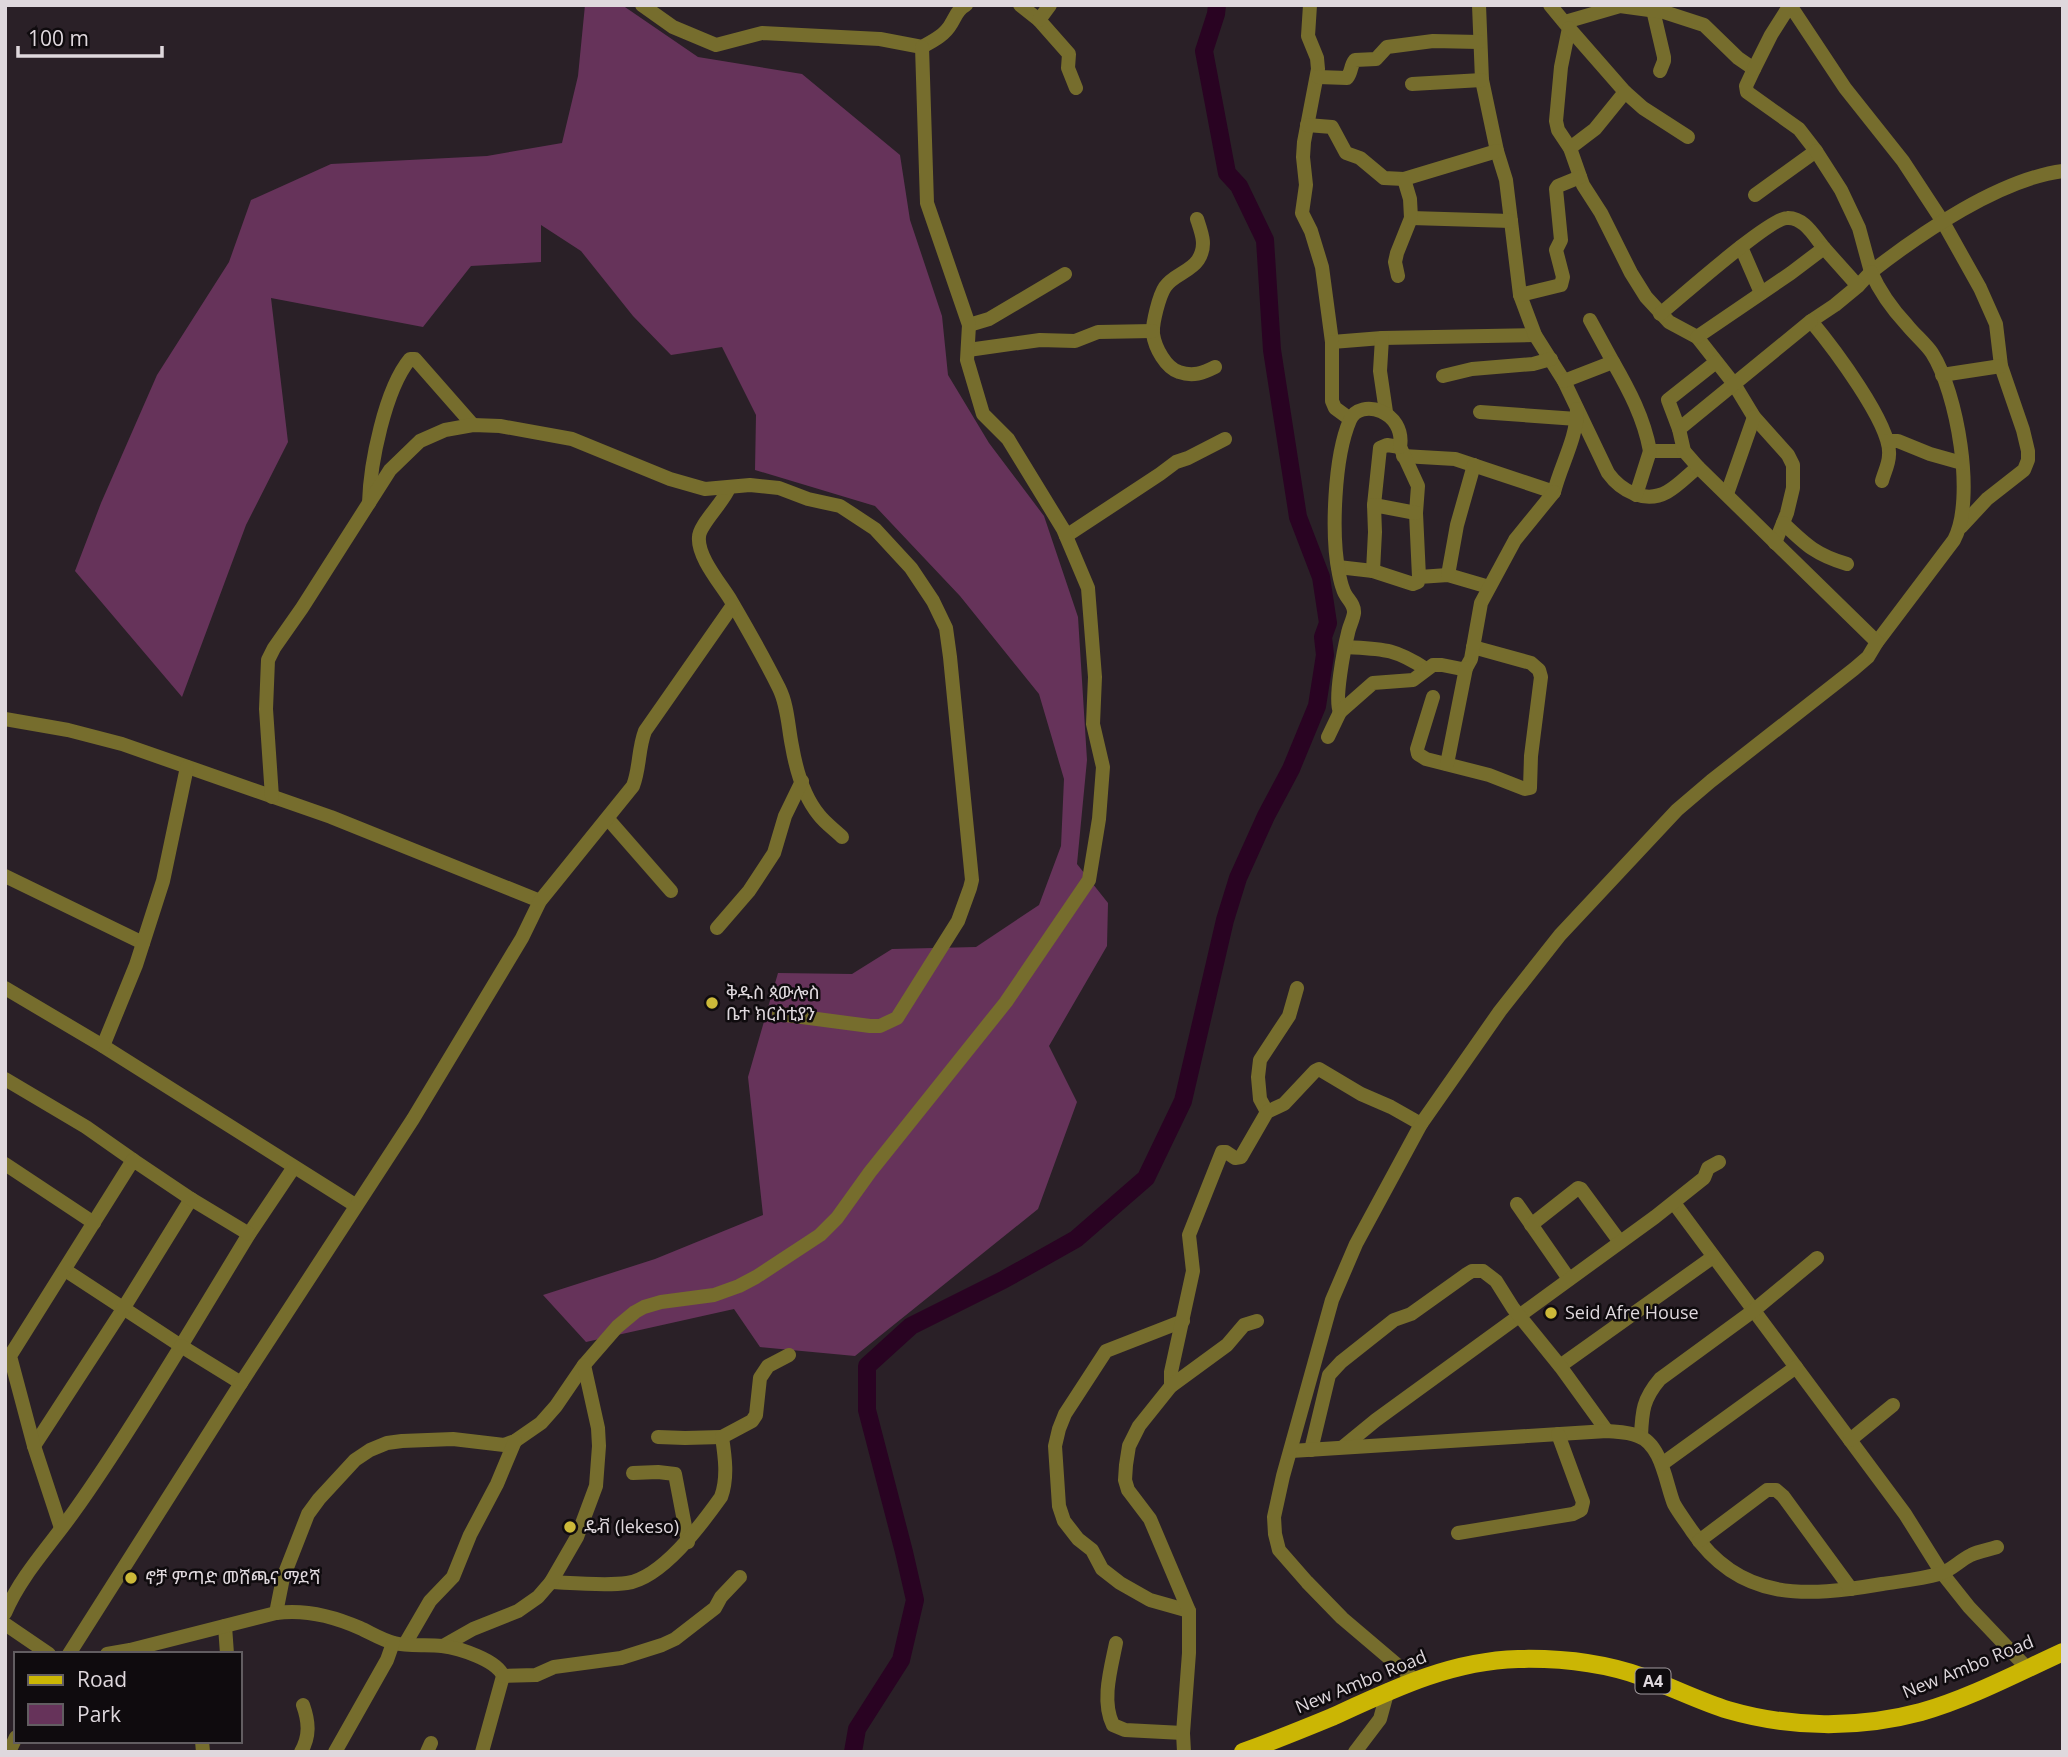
<svg xmlns="http://www.w3.org/2000/svg" width="2068" height="1757" viewBox="0 0 2068 1757" font-family="'Open Sans','Noto Sans Ethiopic',sans-serif">
	<style>
		.green { fill: #66335a }
		.lines { fill: none; stroke-linecap: round; stroke-linejoin: round }
		.river { stroke: #290322; stroke-width: 18 }
		.minor { stroke: #766d2d; stroke-width: 14 }
		.major { stroke: #cbb604; stroke-width: 18 }
		.poi-dot { fill: #ccb939; stroke: #0f0b0e; stroke-width: 2.5 }
		.labels { text-anchor: middle; stroke-width: 5; stroke-linejoin: round; paint-order: stroke }
		.shield { fill: #0f0b0e; stroke: #a19a9f; stroke-width: 2 }
		.shield-label { font-size: 16px; font-weight: bold; fill: #dfd8dd }
		.poi-label { font-size: 18px; fill: #dfd8dd; stroke: #0f0b0e; text-anchor: start }
		.street-label { font-size: 18px; fill: #dfd8dd; stroke: #0f0b0e }
	</style>
	<rect width="100%" height="100%" fill="#2a2027"/>
	<polygon class="green" points="585,5 622,5 698,57 802,74 900,155 910,220 942,316 948,375 989,443 1044,516 1078,617 1087,760 1077,864 1108,903 1107,946 1049,1046 1077,1102 1038,1209 855,1356 760,1347 734,1309 586,1342 543,1295 655,1259 763,1215 748,1077 778,973 852,974 892,949 976,947 1039,905 1061,846 1064,779 1039,694 960,596 875,506 755,470 756,415 722,347 671,355 633,316 581,251 541,225 541,262 471,266 423,327 271,298 288,442 246,525 182,697 75,571 101,503 157,375 229,262 251,200 331,164 487,156 562,143 578,76"/>
	<g class="lines">
		<polyline class="river" points="853,1752 857,1729 901,1660 915,1600 904,1552 867,1410 867,1366 911,1326 1003,1280 1076,1239 1146,1178 1183,1101 1225,920 1238,878 1266,816 1291,769 1317,706 1325,655 1323,637 1328,623 1321,577 1298,517 1272,350 1265,240 1239,186 1227,173 1204,51 1216,14 1217,5"/>
		<g class="minor">
			<path d="M642,5L673,27L716,45L762,33L880,39L922,47C933,41 945,35 951,24C956,16 957,10 966,5"/>
			<polyline points="1020,5 1039,20 1069,54 1068,68 1076,88"/>
			<polyline points="1310,5 1308,36 1317,58 1318,69 1304,142 1303,157 1306,185 1302,213 1311,231 1322,267 1332,342 1382,338 1535,335"/>
			<path d="M1479,5L1482,80L1497,151L1506,180L1520,295L1535,335L1564,381L1608,473C1621,491 1645,504 1667,492C1678,486 1688,475 1698,467"/>
			<polyline points="1550,5 1569,28 1561,67 1556,121 1558,130 1570,148"/>
			<polyline points="1653,10 1664,57 1664,61 1660,71"/>
			<polyline points="1039,20 1050,5"/>
			<polyline points="1565,22 1620,6 1664,12 1704,25 1738,58 1754,69 1746,86 1747,92 1799,129 1816,151 1755,195"/>
			<polyline points="1569,28 1625,92 1595,129 1570,148 1583,185 1601,213 1631,273 1646,297 1669,322 1697,337 1734,384 1754,417 1788,455 1793,465 1793,488 1787,513 1775,543"/>
			<polyline points="1754,69 1771,35 1790,5 1845,88 1903,161 1943,222 1980,288 1996,324 2001,366 2023,430 2028,451 2028,460 2024,470 1987,499 1961,527"/>
			<path d="M1318,77L1347,78C1352,72 1350,66 1355,60L1376,59L1387,47L1433,41L1479,42"/>
			<polyline points="1412,84 1482,80"/>
			<polyline points="1625,92 1643,108 1688,137"/>
			<polyline points="1307,125 1332,127 1346,153 1360,158 1384,178 1404,179"/>
			<path d="M1816,151L1841,190L1859,228L1871,272C1921,233 2000,179 2063,171"/>
			<polyline points="1411,218 1511,221"/>
			<path d="M1197,219C1202,234 1207,246 1198,260C1190,272 1173,275 1165,287C1159,296 1152,324 1153,334C1155,348 1166,368 1179,372C1193,377 1203,373 1215,367"/>
			<polyline points="1741,247 1761,293"/>
			<polyline points="1398,276 1395,262 1397,253 1411,218 1410,199 1404,179 1497,151"/>
			<path d="M1858,286L1871,272C1879,290 1893,310 1907,325C1915,335 1925,343 1932,353C1957,392 1976,499 1954,540L1877,642"/>
			<polyline points="1520,295 1561,285 1563,277 1556,250 1561,240 1556,189 1558,186 1580,177"/>
			<path d="M1660,314C1679,299 1769,218 1787,218C1804,217 1814,236 1824,248"/>
			<polyline points="1590,320 1613,362"/>
			<polyline points="969,325 989,319 1065,274"/>
			<path d="M1697,337L1791,273L1824,248L1858,286L1835,305L1811,321C1831,345 1892,425 1889,455C1889,464 1884,473 1882,481"/>
			<polyline points="1382,338 1380,371 1386,412"/>
			<polyline points="1332,342 1332,401 1335,408 1350,419"/>
			<polyline points="968,350 1040,340 1075,341 1098,332 1153,331"/>
			<polyline points="1942,375 2001,366"/>
			<polyline points="1443,376 1472,369 1533,364 1551,359"/>
			<path d="M1564,381L1613,362C1629,390 1644,418 1650,451H1684"/>
			<polyline points="1480,412 1577,419"/>
			<polyline points="1679,429 1668,400 1716,362"/>
			<polyline points="1888,441 1898,441 1930,454 1962,463"/>
			<path d="M1403,456L1455,459L1554,492C1561,464 1577,439 1577,409"/>
			<path d="M729,488C723,503 699,525 699,537C697,556 720,583 730,599C747,628 764,658 779,688C788,706 788,727 792,746C796,769 804,797 819,815C825,823 835,830 842,837"/>
			<polyline points="1727,494 1754,417"/>
			<polyline points="1636,495 1650,451"/>
			<path d="M369,503C370,464 385,389 410,359H415L473,425"/>
			<polyline points="1374,505 1380,448 1387,445 1400,447 1418,486 1416,513 1419,577"/>
			<path d="M1783,523C1806,545 1816,555 1847,564"/>
			<polyline points="1066,536 1160,474 1176,462 1188,458 1225,439"/>
			<polyline points="1338,567 1373,571 1413,584 1418,582 1419,577 1448,575 1489,587"/>
			<polyline points="1373,571 1375,532 1374,505 1416,513"/>
			<polyline points="1448,575 1457,525 1474,465"/>
			<path d="M1346,647C1383,649 1394,648 1426,669"/>
			<polyline points="1433,697 1417,749 1418,754 1426,759 1489,775 1525,789 1530,788 1531,756 1541,677 1539,670 1531,663 1473,647"/>
			<path d="M1340,712C1334,700 1344,649 1348,633C1349,627 1353,620 1354,613C1355,603 1345,598 1343,589C1341,584 1340,579 1339,574C1331,535 1334,457 1350,420C1360,397 1406,411 1400,447"/>
			<polyline points="5,719 68,730 122,744 331,817 540,901"/>
			<polyline points="1328,737 1340,712 1373,683 1413,680 1433,665 1442,665 1462,669 1466,668 1471,659 1481,603 1515,540 1554,492"/>
			<polyline points="1447,764 1466,668"/>
			<polyline points="272,797 266,709 268,660 274,648 302,608 390,470 420,441 445,430 473,425 500,426 572,439 670,479 705,489 750,485 779,488 808,499 840,506 875,529 911,568 933,601 946,628 950,657 972,880 970,888 958,921 897,1018 880,1026 870,1026 779,1014"/>
			<polyline points="608,819 671,891"/>
			<polyline points="5,876 143,943"/>
			<polyline points="717,928 749,891 774,853 785,816 802,781"/>
			<polyline points="5,988 103,1046 355,1205"/>
			<polyline points="103,1046 136,965 163,881 187,767"/>
			<polyline points="5,1079 86,1127 133,1160"/>
			<polyline points="1267,1112 1260,1099 1258,1077 1260,1060 1289,1016 1297,988"/>
			<polyline points="5,1164 94,1223"/>
			<polyline points="1674,1203 1905,1514 1942,1573 1969,1607 2027,1668"/>
			<polyline points="1517,1204 1569,1279"/>
			<polyline points="1531,1225 1578,1188 1581,1189 1620,1242"/>
			<polyline points="65,1270 181,1346 249,1234 294,1167"/>
			<polyline points="1183,1321 1106,1351 1065,1414 1059,1429 1055,1446 1059,1506 1064,1521 1078,1539 1092,1550 1102,1569 1120,1583 1150,1600 1189,1611"/>
			<polyline points="1560,1366 1713,1257"/>
			<polyline points="1171,1386 1171,1372 1193,1271 1189,1235 1222,1152 1226,1152 1235,1158 1241,1157 1267,1112 1284,1104 1315,1071 1319,1069 1361,1094 1391,1107 1421,1124"/>
			<path d="M1641,1436C1642,1411 1643,1399 1660,1379L1753,1311L1817,1258"/>
			<polyline points="658,1437 685,1438 722,1437"/>
			<polyline points="1850,1440 1893,1405"/>
			<polyline points="34,1446 123,1309 191,1199"/>
			<polyline points="1343,1447 1376,1420 1655,1217 1704,1178 1708,1168 1719,1162"/>
			<polyline points="1311,1450 1329,1375 1341,1362 1394,1320 1411,1314 1467,1274 1472,1271 1483,1271 1496,1281 1513,1308 1560,1366 1607,1431"/>
			<path d="M1291,1451L1607,1431C1617,1432 1629,1432 1638,1436C1662,1444 1666,1485 1674,1504C1679,1513 1686,1522 1692,1531C1740,1602 1806,1597 1882,1584C1901,1581 1921,1579 1939,1574C1951,1571 1960,1560 1971,1555C1979,1551 1988,1550 1997,1547"/>
			<polyline points="1662,1464 1796,1367"/>
			<polyline points="633,1473 658,1472 675,1474 688,1542"/>
			<polyline points="61,1528 34,1446 10,1356 133,1160 191,1199 249,1234"/>
			<polyline points="1458,1533 1573,1514 1581,1510 1583,1502 1558,1434"/>
			<polyline points="1699,1541 1767,1490 1776,1490 1783,1496 1851,1589"/>
			<path d="M551,1582C572,1583 606,1586 627,1583C662,1578 701,1525 721,1497C728,1478 725,1457 722,1437L752,1421L756,1415L760,1378L768,1366L789,1355"/>
			<path d="M5,1613C21,1575 52,1543 75,1510C113,1457 147,1401 181,1346L241,1383"/>
			<polyline points="276,1613 283,1578 308,1514 319,1499 355,1460 370,1450 387,1443 402,1441 453,1439 504,1445 515,1441 541,1423 556,1406 584,1365 617,1327 635,1312 644,1307 661,1302 714,1295 739,1286 756,1277 820,1235 837,1218 870,1172 1006,1002 1089,880 1099,819 1103,767 1093,724 1095,677 1088,588 1063,529 1008,439 983,414 967,360 969,325 927,203 922,47"/>
			<polyline points="5,1624 49,1654"/>
			<polyline points="225,1626 227,1654"/>
			<path d="M1116,1643C1111,1668 1101,1701 1113,1725L1125,1730L1183,1733"/>
			<polyline points="405,1644 430,1601 453,1577 470,1535 497,1484 515,1441"/>
			<polyline points="443,1646 473,1629 518,1611 538,1597 551,1582 577,1537 596,1486 599,1446 598,1428 584,1365"/>
			<path d="M69,1654L241,1383L413,1119L522,938L540,901L633,786C640,768 638,749 645,731L733,605"/>
			<path d="M107,1654L130,1650L276,1613C305,1609 333,1616 360,1628C371,1633 382,1640 394,1643C410,1647 427,1644 442,1646C459,1648 497,1660 503,1676L482,1752"/>
			<polyline points="503,1676 536,1675 554,1667 621,1658 662,1645 675,1639 715,1608 721,1597 740,1577"/>
			<polyline points="1415,1680 1342,1618 1307,1582 1279,1550 1275,1534 1274,1517 1283,1476 1332,1300 1356,1244 1421,1124 1500,1011 1560,935 1677,810 1711,781 1854,669 1868,657 1877,642 1698,467 1684,451 1679,429 1811,321"/>
			<polyline points="202,1741 203,1752"/>
			<polyline points="9,1752 16,1737"/>
			<path d="M301,1752C310,1736 309,1722 303,1705"/>
			<polyline points="335,1752 387,1660 393,1643"/>
			<polyline points="427,1752 431,1743"/>
			<polyline points="1184,1752 1183,1733 1189,1653 1189,1611 1150,1519 1128,1490 1125,1480 1126,1465 1129,1446 1139,1426 1171,1386 1227,1345 1244,1325 1257,1321"/>
			<polyline points="1355,1752 1380,1719 1388,1690"/>
		</g>
		<path class="major" d="M1243,1752C1273,1741 1303,1729 1332,1717C1393,1689 1450,1661 1518,1659C1560,1658 1604,1663 1643,1677C1672,1687 1699,1701 1728,1710C1790,1728 1858,1729 1921,1712C1970,1698 2017,1673 2063,1652"/>
	</g>
	<g class="poi-dot">
		<circle cx="712" cy="1003" r="7"/>
		<circle cx="1551" cy="1313" r="7"/>
		<circle cx="570" cy="1527" r="7"/>
		<circle cx="131" cy="1578" r="7"/>
	</g>
	<g class="labels">
		<rect class="shield" x="1635.5" y="1668.5" width="35" height="25" rx="5"/>
		<g class="shield-label">
			<text x="1653" y="1687">A4</text>
		</g>
		<g class="poi-label">
			<text x="726" y="999">ቅዱስ ጳውሎስ<tspan x="726" dy="21">ቤተ ክርስቲያን</tspan></text>
			<text x="1565" y="1319">Seid Afre House</text>
			<text x="584" y="1533">ዴቭ (lekeso)</text>
			<text x="145" y="1584">ኖቻ ምጣድ መሸጫና ማደሻ</text>
		</g>
		<g class="street-label">
			<text transform="translate(1968 1667) rotate(-22)" y="6">New Ambo Road</text>
			<text transform="translate(1361 1682) rotate(-22)" y="6">New Ambo Road</text>
		</g>
	</g>
	<rect width="2068" height="1757" fill="none" stroke="#dfd8dd" stroke-width="14"/>
	<rect x="14" y="1652" width="228" height="91" fill="#0f0b0e" stroke="#625d61" stroke-width="2"/>
	<rect x="28" y="1675" width="35" height="10" fill="#cbb604" stroke="#625d61" stroke-width="2"/>
	<text x="77" y="1687" font-size="21" fill="#dfd8dd">Road</text>
	<rect x="28" y="1704" width="35" height="21" fill="#66335a" stroke="#625d61" stroke-width="2"/>
	<text x="77" y="1722" font-size="21" fill="#dfd8dd">Park</text>
	<path d="M18 46v10h144v-10" fill="none" stroke="#dfd8dd" stroke-width="3.5"/>
	<text x="28" y="46" font-size="21" fill="#dfd8dd" stroke="#0f0b0e" stroke-width="5" paint-order="stroke">100 m</text>
</svg>
